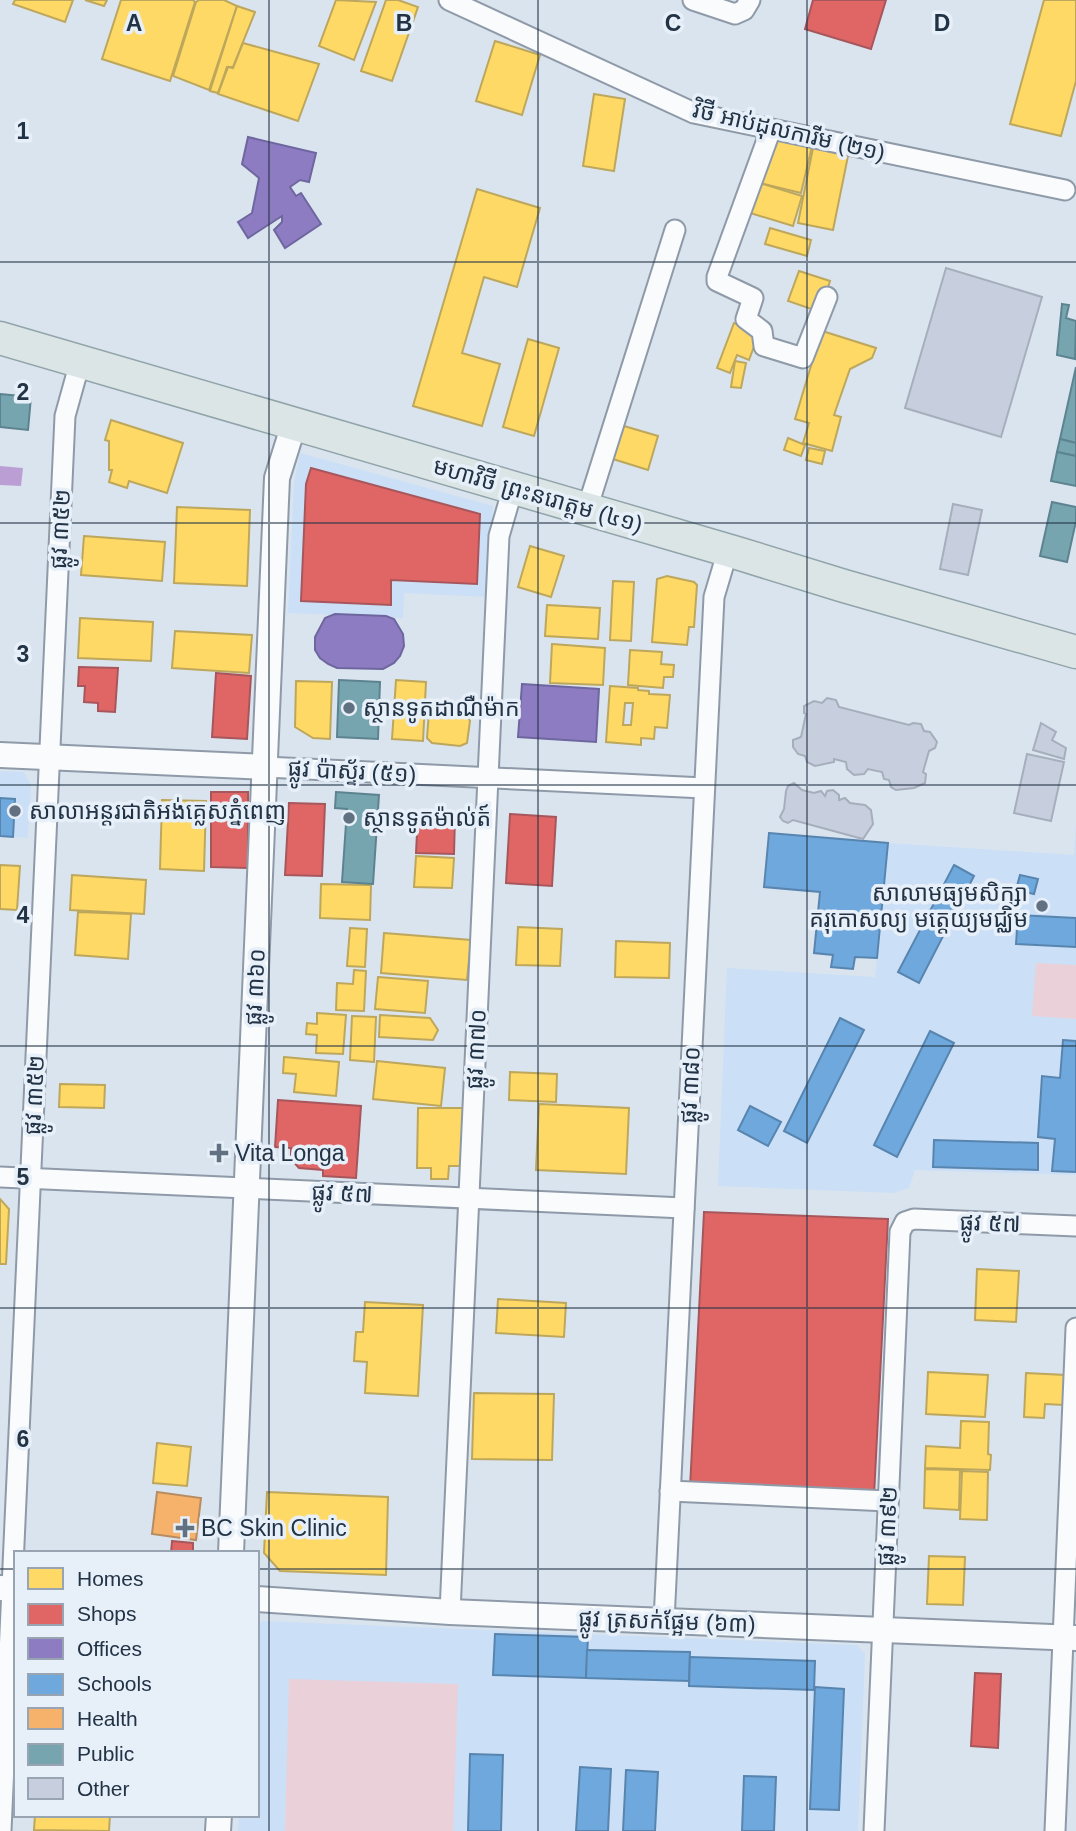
<svg xmlns="http://www.w3.org/2000/svg" width="1076" height="1831" viewBox="0 0 1076 1831" font-family="Helvetica,'Noto Sans Khmer',sans-serif">
	<style>
		.built { fill: #cbdff6 }
		.green { fill: #ead1d9 }
		.water { fill: #bb9fd4 }
		.homes { fill: #ffd966; stroke: #bda75c; stroke-width: 2; fill-rule: evenodd }
		.shops { fill: #e06666; stroke: #a7575c; stroke-width: 2 }
		.offices { fill: #8e7cc3; stroke: #6e669e; stroke-width: 2 }
		.schools { fill: #6fa8dc; stroke: #5885af; stroke-width: 2 }
		.health { fill: #f6b26b; stroke: #b68c60; stroke-width: 2 }
		.public { fill: #76a5af; stroke: #5d8390; stroke-width: 2 }
		.building { fill: #c7cede; stroke: #a6aebc; stroke-width: 2 }
		.lines { fill: none; stroke-linecap: round; stroke-linejoin: round }
		.minor-casing { stroke: #8f9aa8; stroke-width: 23 }
		.tertiary-casing { stroke: #8f9aa8; stroke-width: 28 }
		.primary-casing { stroke: #91a4aa; stroke-width: 35 }
		.minor { stroke: #f9fbfd; stroke-width: 19 }
		.tertiary { stroke: #f9fbfd; stroke-width: 24 }
		.primary { stroke: #dce5e6; stroke-width: 32 }
		.grid { fill: none; stroke: #223346; stroke-width: 2; stroke-opacity: 0.55 }
		.poi-dot { fill: #627181; stroke: #e7eff9; stroke-width: 2.5 }
		.labels { text-anchor: middle; stroke-width: 7; stroke-linejoin: round; paint-order: stroke }
		.street-label { font-size: 23px; fill: #223346; stroke: #e7eff9 }
		.poi-label { font-size: 23px; fill: #223346; stroke: #e7eff9; text-anchor: start }
		.grid-label { font-size: 23px; text-anchor: middle; font-weight: bold; fill: #223346; stroke: #e7eff9; stroke-width: 7; stroke-linejoin: round; paint-order: stroke }
	</style>
	<rect width="100%" height="100%" fill="#dae4ef"/>
	<g class="built">
		<polygon points="300,453 493,506 488,597 404,593 403,618 288,613 294,484"/>
		<polygon points="0,771 24,772 31,785 28,838 0,836"/>
		<polygon points="1076,823 1076,1175 915,1170 909,1188 893,1193 718,1186 727,968 875,977 888,843 1074,855"/>
		<polygon points="262,1621 857,1645 865,1654 858,1831 238,1831 239,1815 257,1815 257,1626"/>
	</g>
	<g class="green">
		<polygon points="1036,963 1076,965 1076,1019 1032,1016"/>
		<polygon points="289,1679 458,1684 453,1831 285,1831"/>
	</g>
	<polygon class="water" points="0,466 23,468 21,486 0,485"/>
	<g class="homes">
		<polygon points="15,0 73,0 65,22 13,4"/>
		<polygon points="85,0 107,0 104,6"/>
		<polygon points="121,0 193,0 195,2 170,81 102,59"/>
		<polygon points="199,0 224,0 237,6 209,90 173,76 196,2"/>
		<polygon points="336,0 376,2 354,60 319,46"/>
		<polygon points="386,0 398,0 418,7 392,81 361,71"/>
		<polygon points="1044,0 1076,0 1076,81 1061,136 1010,124"/>
		<polygon points="237,6 255,12 233,67 227,67 218,93 210,91"/>
		<polygon points="495,41 540,55 522,115 476,101"/>
		<polygon points="243,43 319,64 298,121 218,94 228,67 233,68"/>
		<polygon points="594,94 625,99 614,171 583,166"/>
		<polygon points="771,133 813,142 801,193 760,183"/>
		<polygon points="813,148 848,156 833,230 798,223"/>
		<polygon points="756,182 802,196 793,226 747,212"/>
		<polygon points="477,189 540,208 517,287 484,277 462,353 500,364 482,426 413,406"/>
		<polygon points="770,228 811,240 807,256 765,244"/>
		<polygon points="799,271 830,281 820,312 788,301"/>
		<polygon points="734,323 759,333 749,360 737,355 730,373 717,368"/>
		<polygon points="816,329 876,348 872,358 850,369 834,415 841,417 832,451 803,443 809,423 795,419 813,359"/>
		<polygon points="528,339 559,348 534,436 503,427"/>
		<polygon points="735,361 746,363 741,388 731,387"/>
		<polygon points="111,420 183,443 167,493 129,481 127,488 109,482 112,470 109,470 109,441 105,440"/>
		<polygon points="624,426 658,436 648,470 613,459"/>
		<polygon points="788,438 805,445 801,456 784,450"/>
		<polygon points="809,448 825,451 822,464 806,460"/>
		<polygon points="177,507 250,510 247,586 174,583"/>
		<polygon points="84,536 165,542 162,581 81,575"/>
		<polygon points="530,546 564,556 551,597 518,587"/>
		<polygon points="667,576 694,582 697,585 694,627 689,627 687,645 652,642 657,579"/>
		<polygon points="613,581 634,582 631,641 610,640"/>
		<polygon points="547,605 600,608 598,639 545,636"/>
		<polygon points="80,618 153,622 151,661 78,658"/>
		<polygon points="175,631 252,635 249,673 172,668"/>
		<polygon points="552,644 605,648 603,685 550,683"/>
		<polygon points="630,650 662,652 661,664 674,665 673,677 664,677 663,688 628,685"/>
		<polygon points="396,680 426,682 423,741 392,739"/>
		<polygon points="296,681 332,682 330,739 313,738 295,727"/>
		<path d="M610,686L638,688V690L649,691V694L670,695L667,728L655,727L654,739L641,738V745L606,742ZM625,703H633L631,725H623Z"/>
		<polygon points="429,712 467,716 470,721 467,743 460,746 432,743 427,738"/>
		<polygon points="162,800 206,801 204,871 160,869"/>
		<polygon points="416,856 454,858 452,888 414,887"/>
		<polygon points="0,865 20,866 17,910 0,909"/>
		<polygon points="72,875 146,880 144,914 70,910"/>
		<polygon points="321,884 371,885 370,920 320,918"/>
		<polygon points="78,912 131,914 128,959 75,955"/>
		<polygon points="518,927 562,929 560,966 516,965"/>
		<polygon points="350,928 367,929 365,967 347,966"/>
		<polygon points="384,933 471,940 467,980 381,973"/>
		<polygon points="616,941 670,943 669,978 615,977"/>
		<polygon points="354,970 366,971 364,1011 336,1010 337,983 353,984"/>
		<polygon points="378,977 428,981 425,1013 375,1009"/>
		<polygon points="317,1013 346,1015 343,1054 316,1053 317,1035 306,1034 307,1023 317,1024"/>
		<polygon points="380,1015 430,1018 438,1030 433,1040 379,1037"/>
		<polygon points="352,1016 376,1017 374,1062 350,1060"/>
		<polygon points="284,1057 339,1062 336,1096 294,1092 296,1074 283,1073"/>
		<polygon points="377,1061 445,1068 441,1106 373,1099"/>
		<polygon points="510,1072 557,1074 556,1102 509,1100"/>
		<polygon points="60,1084 105,1085 104,1108 59,1107"/>
		<polygon points="539,1104 629,1108 626,1174 536,1170"/>
		<polygon points="418,1108 463,1108 462,1166 449,1166 448,1179 431,1179 431,1168 417,1168"/>
		<polygon points="0,1199 9,1209 6,1264 0,1264"/>
		<polygon points="977,1269 1019,1271 1016,1322 975,1320"/>
		<polygon points="498,1299 566,1303 564,1337 496,1333"/>
		<polygon points="365,1302 423,1305 418,1396 365,1393 367,1362 354,1361 356,1332 363,1332"/>
		<polygon points="928,1372 988,1375 985,1417 926,1414"/>
		<polygon points="1026,1373 1066,1375 1064,1405 1045,1404 1044,1418 1024,1417"/>
		<polygon points="474,1393 554,1394 552,1460 472,1459"/>
		<polygon points="961,1421 989,1422 988,1454 991,1455 990,1470 925,1468 926,1446 960,1448"/>
		<polygon points="157,1443 191,1447 187,1486 153,1483"/>
		<polygon points="925,1469 960,1470 959,1510 924,1508"/>
		<polygon points="962,1471 988,1472 987,1520 960,1519"/>
		<polygon points="267,1492 388,1497 386,1575 280,1571 264,1553"/>
		<polygon points="929,1556 965,1557 963,1605 927,1604"/>
		<polygon points="35,1815 110,1815 109,1831 34,1830"/>
	</g>
	<g class="shops">
		<polygon points="813,0 886,0 871,49 805,29"/>
		<polygon points="311,468 480,514 477,584 391,580 391,605 301,601 306,484"/>
		<polygon points="79,667 118,668 115,712 98,711 98,703 84,702 85,686 78,686"/>
		<polygon points="216,673 251,676 247,739 212,737"/>
		<polygon points="211,792 248,792 248,868 211,867"/>
		<polygon points="289,803 325,804 322,876 285,875"/>
		<polygon points="418,814 455,816 454,854 416,853"/>
		<polygon points="510,814 556,817 552,886 506,883"/>
		<polygon points="278,1100 361,1106 356,1178 323,1176 323,1170 299,1168 291,1159 291,1148 275,1147"/>
		<polygon points="704,1212 888,1219 874,1496 690,1488"/>
		<polygon points="172,1541 193,1543 193,1553 171,1553"/>
		<polygon points="975,1673 1001,1674 998,1748 971,1746"/>
	</g>
	<g class="offices">
		<polygon points="248,137 316,153 309,182 300,180 290,187 296,196 301,193 321,224 285,248 274,230 282,222 282,216 248,238 238,222 252,213 259,178 242,164"/>
		<polygon points="335,614 386,616 394,619 403,634 404,646 400,656 394,663 383,669 337,668 328,664 320,658 315,650 315,637 325,618"/>
		<polygon points="522,684 599,689 596,742 518,737"/>
	</g>
	<g class="schools">
		<polygon points="0,798 15,799 13,837 0,836"/>
		<polygon points="769,833 888,843 877,958 855,957 853,969 831,967 833,955 814,953 820,892 764,887"/>
		<polygon points="954,865 974,876 919,983 898,972"/>
		<polygon points="1020,875 1038,879 1034,894 1016,890"/>
		<polygon points="1018,915 1076,918 1076,947 1016,944"/>
		<polygon points="840,1018 864,1030 807,1143 784,1131"/>
		<polygon points="930,1031 954,1043 897,1157 874,1145"/>
		<polygon points="1063,1040 1076,1041 1076,1172 1052,1171 1055,1139 1038,1137 1042,1076 1060,1078"/>
		<polygon points="750,1106 781,1122 768,1146 738,1130"/>
		<polygon points="934,1140 1038,1143 1038,1170 933,1167"/>
		<polygon points="495,1634 588,1637 586,1678 493,1675"/>
		<polygon points="587,1650 690,1652 689,1681 586,1678"/>
		<polygon points="690,1657 815,1661 814,1690 689,1686"/>
		<polygon points="815,1687 844,1689 839,1810 810,1809"/>
		<polygon points="470,1754 503,1755 501,1831 468,1831"/>
		<polygon points="580,1767 611,1769 608,1831 576,1831"/>
		<polygon points="626,1770 658,1772 655,1831 623,1831"/>
		<polygon points="744,1776 776,1777 774,1831 742,1831"/>
	</g>
	<polygon class="health" points="157,1492 201,1498 196,1540 152,1534"/>
	<g class="public">
		<polygon points="1062,304 1069,305 1066,318 1076,321 1075,359 1057,355"/>
		<polygon points="1076,367 1076,443 1060,439"/>
		<polygon points="0,394 31,397 28,430 0,427"/>
		<polygon points="1060,439 1076,443 1076,456 1057,452"/>
		<polygon points="1057,452 1076,456 1076,486 1051,481"/>
		<polygon points="1052,502 1076,507 1076,521 1067,562 1040,556"/>
		<polygon points="339,680 380,682 378,739 337,737"/>
		<polygon points="336,792 379,795 373,884 342,882 347,809 335,808"/>
	</g>
	<g class="building">
		<polygon points="946,268 1042,297 1001,437 905,408"/>
		<polygon points="953,504 982,510 968,575 940,569"/>
		<polygon points="827,698 836,700 839,707 909,725 913,723 921,724 924,731 930,732 937,742 935,748 929,751 923,772 926,774 925,783 914,788 896,790 891,787 889,780 884,779 882,772 868,769 864,774 854,775 847,769 846,762 834,759 834,762 815,766 807,762 805,756 798,754 793,747 793,740 801,737 806,714 804,713 804,706 814,701 822,703"/>
		<polygon points="1041,723 1056,732 1052,740 1066,748 1064,759 1033,750"/>
		<polygon points="1027,754 1064,762 1051,821 1014,813"/>
		<polygon points="794,783 802,790 814,793 821,791 825,796 827,791 833,790 839,795 839,800 845,798 850,803 865,805 871,810 873,824 863,839 793,820 788,823 783,821 780,817 784,809 786,791 788,786"/>
	</g>
	<g class="lines">
		<g class="minor-casing">
			<g id="minor">
				<polyline points="449,0 694,113 1065,190"/>
				<polyline points="693,0 735,14 744,10 750,0"/>
				<polyline points="771,129 717,277 717,281 753,298 746,319 762,331 764,346 803,358 827,297"/>
				<polyline points="587,509 675,230"/>
				<polyline points="265,767 704,788"/>
				<polyline points="0,1177 684,1208"/>
				<polyline points="670,1491 888,1501"/>
				<polyline points="450,1612 499,536 513,488"/>
				<polyline points="664,1621 714,597 728,550"/>
				<polyline points="1,1831 65,416 80,362"/>
				<polyline points="874,1831 900,1232 905,1222 914,1219 1076,1226"/>
				<polyline points="1055,1831 1076,1328"/>
			</g>
		</g>
		<g class="tertiary-casing">
			<g id="tertiary">
				<polyline points="0,755 265,767"/>
				<polyline points="231,1553 277,478 294,424"/>
				<polyline points="0,1588 16,1589"/>
				<polyline points="257,1599 450,1612 1076,1638"/>
				<polyline points="218,1831 219,1815"/>
			</g>
		</g>
		<g class="primary-casing">
			<polyline id="primary" points="0,338 737,553 844,586 1076,652"/>
		</g>
		<use href="#minor" class="minor"/>
		<use href="#tertiary" class="tertiary"/>
		<use href="#primary" class="primary"/>
	</g>
	<path class="grid" d="M269,0V1831M538,0V1831M807,0V1831M0,262H1076M0,523H1076M0,785H1076M0,1046H1076M0,1308H1076M0,1569H16M257,1569H1076"/>
	<g class="poi-dot">
		<circle cx="349" cy="708" r="7"/>
		<circle cx="15" cy="811" r="7"/>
		<circle cx="349" cy="818" r="7"/>
		<circle cx="1042" cy="906" r="7"/>
		<path d="M215.5 1142.5h7v7h7v7h-7v7h-7v-7h-7v-7h7z"/>
		<path d="M181.5 1517.5h7v7h7v7h-7v7h-7v-7h-7v-7h7z"/>
	</g>
	<g class="labels">
		<g class="street-label">
			<text transform="translate(789 131) rotate(13)" y="8">វិថី អាប់ដុលការីម (២១)</text>
			<text transform="translate(538 495) rotate(16)" y="8">មហាវិថី ព្រះនរោត្តម (៤១)</text>
			<text transform="translate(60 529) rotate(-87)" y="8">ផ្លូវ ៣៥២</text>
			<text transform="translate(352 771) rotate(3)" y="8">ផ្លូវ ប៉ាស្ទ័រ (៥១)</text>
			<text transform="translate(255 987) rotate(-87)" y="8">ផ្លូវ ៣៦០</text>
			<text transform="translate(476 1049) rotate(-87)" y="8">ផ្លូវ ៣៧០</text>
			<text transform="translate(690 1085) rotate(-87)" y="8">ផ្លូវ ៣៨០</text>
			<text transform="translate(34 1095) rotate(-87)" y="8">ផ្លូវ ៣៥២</text>
			<text transform="translate(342 1193) rotate(3)" y="8">ផ្លូវ ៥៧</text>
			<text transform="translate(990 1223) rotate(2)" y="8">ផ្លូវ ៥៧</text>
			<text transform="translate(887 1526) rotate(-87)" y="8">ផ្លូវ ៣៩២</text>
			<text transform="translate(667 1621) rotate(2)" y="8">ផ្លូវ ត្រសក់ផ្អែម (៦៣)</text>
		</g>
		<g class="poi-label">
			<text x="363" y="716">ស្ថានទូតដាណឺម៉ាក</text>
			<text x="29" y="819">សាលាអន្តរជាតិអង់គ្លេសភ្នំពេញ</text>
			<text x="363" y="826">ស្ថានទូតម៉ាល់ត៍</text>
			<text x="1028" y="901" text-anchor="end">សាលាមធ្យមសិក្សា<tspan x="1028" dy="26">គរុកោសល្យ មត្តេយ្យមជ្ឈិម</tspan></text>
			<text x="235" y="1161">Vita Longa</text>
			<text x="201" y="1536">BC Skin Clinic</text>
		</g>
	</g>
	<g class="grid-label">
		<text x="134" y="31">A</text>
		<text x="404" y="31">B</text>
		<text x="673" y="31">C</text>
		<text x="942" y="31">D</text>
		<text x="23" y="139">1</text>
		<text x="23" y="400">2</text>
		<text x="23" y="662">3</text>
		<text x="23" y="923">4</text>
		<text x="23" y="1185">5</text>
		<text x="23" y="1447">6</text>
	</g>
	<rect x="14" y="1551" width="245" height="266" fill="#e7eff9" stroke="#98a4b1" stroke-width="2"/>
	<rect x="28" y="1568" width="35" height="21" fill="#ffd966" stroke="#98a4b1" stroke-width="2"/>
	<text x="77" y="1586" font-size="21" fill="#223346">Homes</text>
	<rect x="28" y="1604" width="35" height="21" fill="#e06666" stroke="#98a4b1" stroke-width="2"/>
	<text x="77" y="1621" font-size="21" fill="#223346">Shops</text>
	<rect x="28" y="1638" width="35" height="21" fill="#8e7cc3" stroke="#98a4b1" stroke-width="2"/>
	<text x="77" y="1656" font-size="21" fill="#223346">Offices</text>
	<rect x="28" y="1674" width="35" height="21" fill="#6fa8dc" stroke="#98a4b1" stroke-width="2"/>
	<text x="77" y="1691" font-size="21" fill="#223346">Schools</text>
	<rect x="28" y="1708" width="35" height="21" fill="#f6b26b" stroke="#98a4b1" stroke-width="2"/>
	<text x="77" y="1726" font-size="21" fill="#223346">Health</text>
	<rect x="28" y="1744" width="35" height="21" fill="#76a5af" stroke="#98a4b1" stroke-width="2"/>
	<text x="77" y="1761" font-size="21" fill="#223346">Public</text>
	<rect x="28" y="1778" width="35" height="21" fill="#c7cede" stroke="#98a4b1" stroke-width="2"/>
	<text x="77" y="1796" font-size="21" fill="#223346">Other</text>
</svg>
